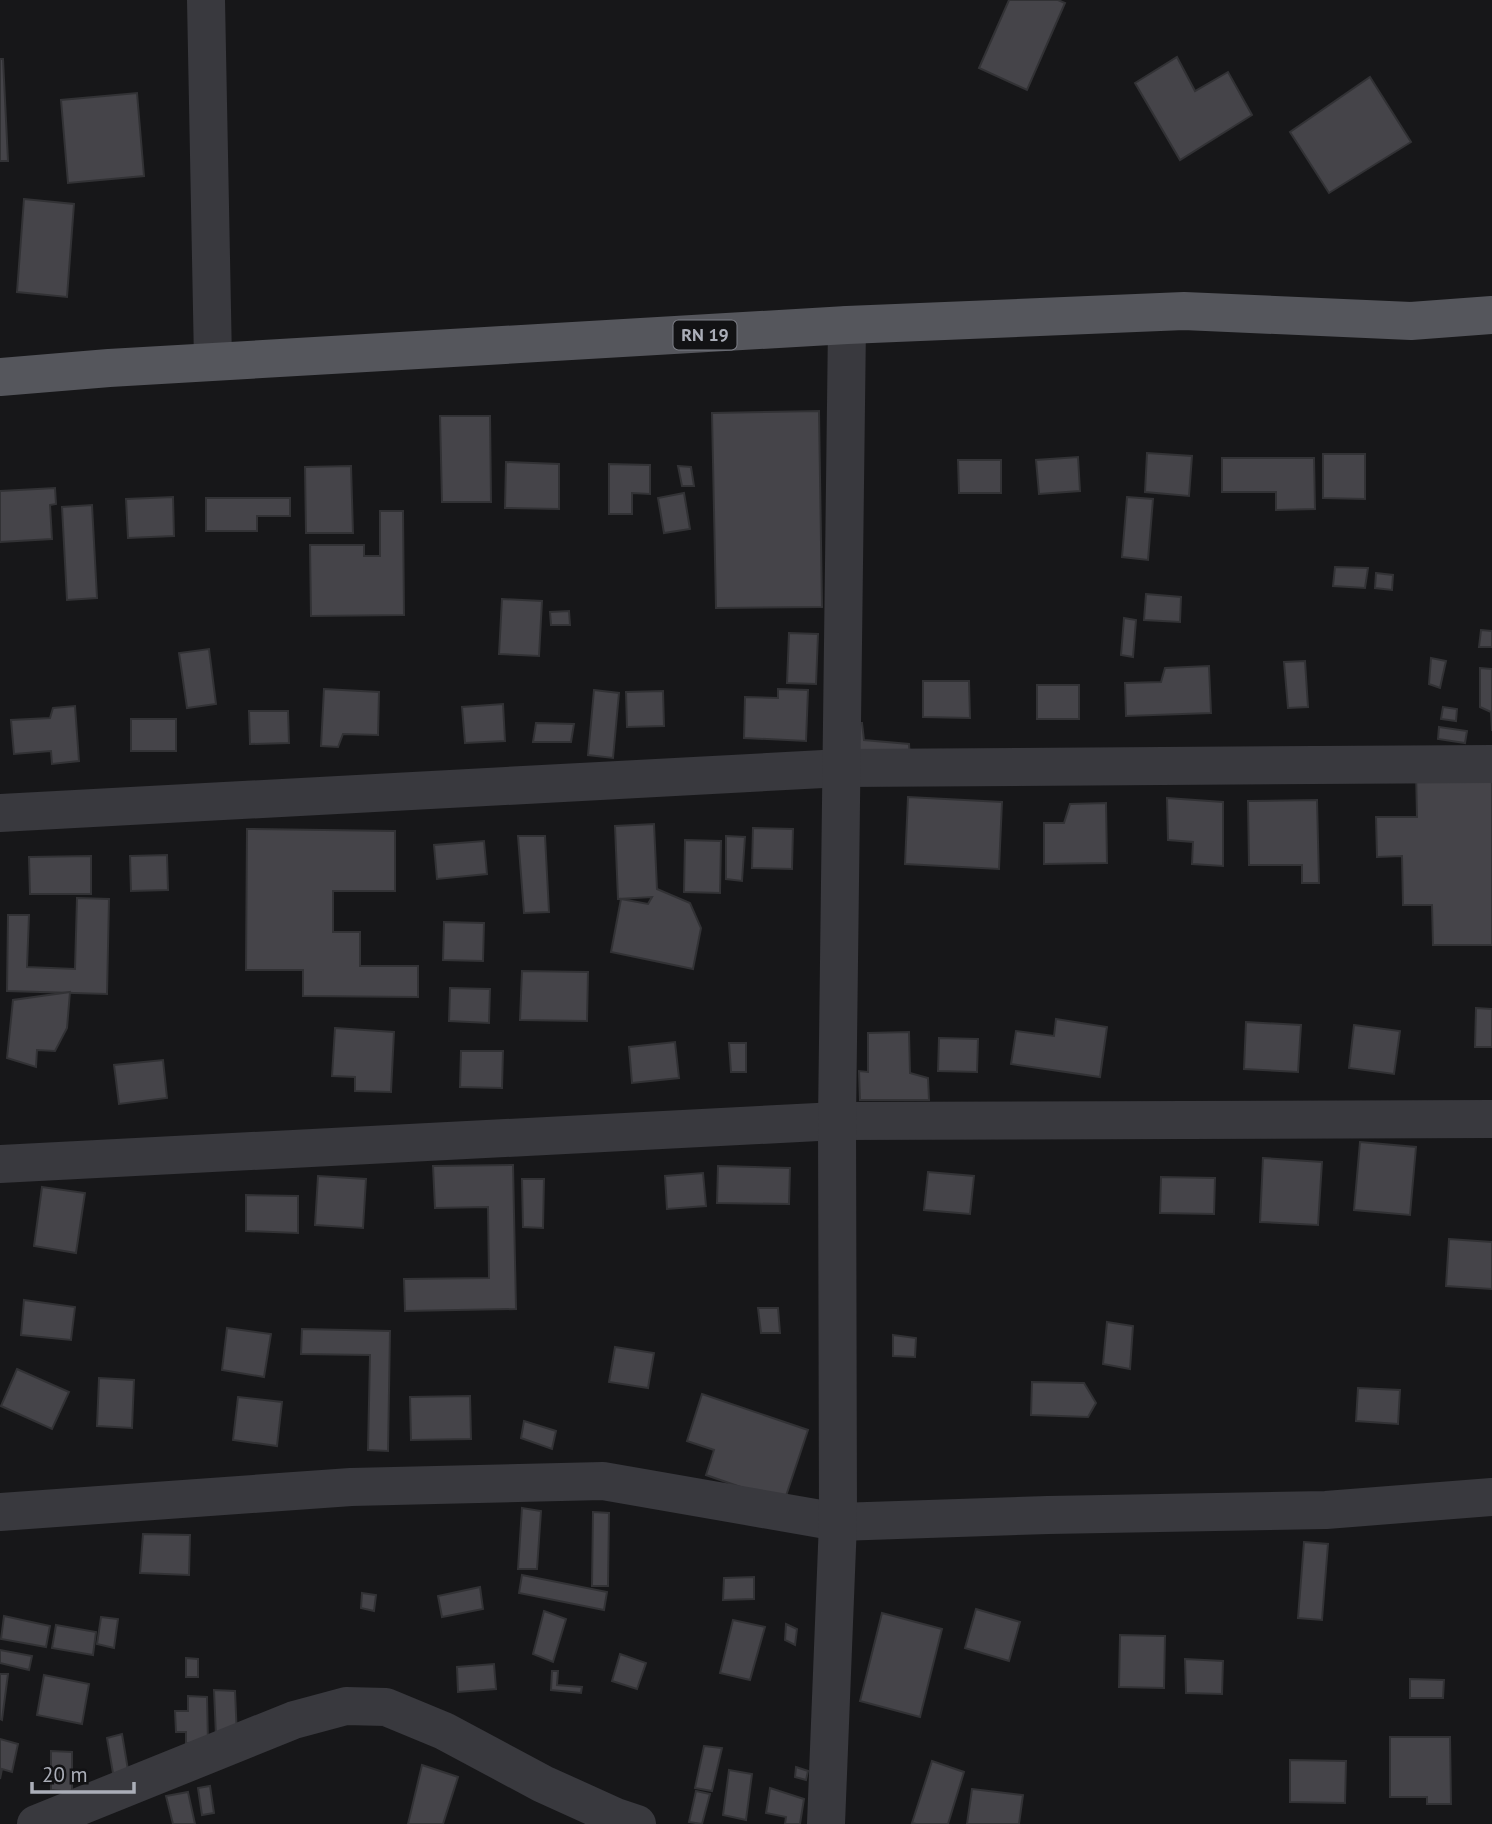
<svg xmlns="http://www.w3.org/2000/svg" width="1492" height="1824" viewBox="0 0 1492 1824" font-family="'PT Sans',sans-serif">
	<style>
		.building { fill: #454449; stroke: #323235; stroke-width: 2 }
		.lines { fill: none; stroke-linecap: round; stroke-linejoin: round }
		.minor { stroke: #39393e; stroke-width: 38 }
		.major { stroke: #55565c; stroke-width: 38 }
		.labels { text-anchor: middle; stroke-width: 7; stroke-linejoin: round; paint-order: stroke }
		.shield { fill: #121214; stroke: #7d7f87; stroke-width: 2 }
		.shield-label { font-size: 18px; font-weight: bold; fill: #abaeb8 }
	</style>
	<rect width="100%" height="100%" fill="#171719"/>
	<g class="building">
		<polygon points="1009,0 1058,0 1065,3 1027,90 979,68"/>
		<polygon points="1177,57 1195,91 1228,72 1252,115 1180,160 1135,83"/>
		<polygon points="0,59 3,59 8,161 0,161"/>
		<polygon points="1370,77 1411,142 1329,193 1290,132"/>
		<polygon points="137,93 144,176 68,183 61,100"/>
		<polygon points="24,199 74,204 67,297 17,292"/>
		<polygon points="819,411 822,607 716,608 712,413"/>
		<polygon points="440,416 490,416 491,502 442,502"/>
		<polygon points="1147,453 1192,456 1189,496 1145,492"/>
		<polygon points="1323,454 1365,454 1365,499 1323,498"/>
		<polygon points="1078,457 1080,491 1039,494 1036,460"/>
		<polygon points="1222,458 1314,458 1315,509 1276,510 1276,492 1222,492"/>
		<polygon points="958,460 1001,460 1001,493 959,493"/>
		<polygon points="506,462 559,464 559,509 505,508"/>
		<polygon points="609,464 650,465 650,494 632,493 632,514 609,514"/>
		<polygon points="351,466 353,533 306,533 305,467"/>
		<polygon points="678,466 691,467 694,486 682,486"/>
		<polygon points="55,488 56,504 50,505 52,539 0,542 0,491"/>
		<polygon points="684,493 690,529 664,533 658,498"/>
		<polygon points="173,497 174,536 128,538 126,499"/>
		<polygon points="1127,497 1153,499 1148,560 1122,557"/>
		<polygon points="206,498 290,498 290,516 257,516 257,531 206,531"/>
		<polygon points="92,505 97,598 67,600 62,507"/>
		<polygon points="380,511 403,511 404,615 311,616 310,545 364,545 364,556 380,556"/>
		<polygon points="1335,567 1368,568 1365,588 1333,586"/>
		<polygon points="1376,573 1393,575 1392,590 1375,588"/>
		<polygon points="1146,594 1181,597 1180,622 1144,620"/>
		<polygon points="502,599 542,601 539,656 499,654"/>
		<polygon points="569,611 570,625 551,625 550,612"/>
		<polygon points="1124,618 1136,620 1133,657 1121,655"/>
		<polygon points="1481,630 1492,631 1492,647 1479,647"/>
		<polygon points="789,633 818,634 816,684 787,683"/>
		<polygon points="209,649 216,704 187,708 179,653"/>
		<polygon points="1431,658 1446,661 1440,688 1429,684"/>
		<polygon points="1305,661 1308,707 1288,708 1284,662"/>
		<polygon points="1209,666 1211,713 1126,716 1125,683 1161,682 1165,668"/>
		<polygon points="1480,668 1492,669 1492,731 1491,712 1480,707"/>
		<polygon points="923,681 969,681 970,718 923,717"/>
		<rect x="1037" y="685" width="42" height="34"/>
		<polygon points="324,689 379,692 378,735 343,734 338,747 321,746"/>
		<polygon points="778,689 808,690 806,741 744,738 745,697 778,698"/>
		<polygon points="594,690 619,693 613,758 588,755"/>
		<polygon points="663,691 664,726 627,727 626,692"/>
		<polygon points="503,704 505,741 465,743 462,707"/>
		<polygon points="75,706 79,761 52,764 51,751 14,754 11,720 50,718 53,708"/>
		<polygon points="1443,707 1457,709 1456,721 1441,719"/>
		<polygon points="249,711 288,711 289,743 250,744"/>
		<rect x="131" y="719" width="45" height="32"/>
		<polygon points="536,723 574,724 571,742 533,742"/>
		<polygon points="850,723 862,723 864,740 909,744 910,759 851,750"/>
		<polygon points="1439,727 1467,731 1465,743 1438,739"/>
		<polygon points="1492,769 1492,945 1433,945 1432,905 1403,905 1402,856 1377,857 1376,817 1417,817 1416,770"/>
		<polygon points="908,797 1002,802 999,869 905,864"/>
		<polygon points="1167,798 1223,802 1223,866 1192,864 1193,842 1168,840"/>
		<polygon points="1317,800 1319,883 1302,883 1302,865 1249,865 1248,801"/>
		<polygon points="1106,803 1107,863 1044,864 1044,823 1064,823 1070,804"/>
		<polygon points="654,824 657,889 690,903 701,928 693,969 611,952 621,899 648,904 652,897 618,899 615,826"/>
		<polygon points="753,828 793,829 792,869 752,868"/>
		<polygon points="247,829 395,831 395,891 333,891 333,932 360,932 360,966 418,966 418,997 303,996 303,970 246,970"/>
		<polygon points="518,836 545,836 549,912 524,913"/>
		<polygon points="726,836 745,837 742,881 726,879"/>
		<polygon points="685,840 721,841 720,893 684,892"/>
		<polygon points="484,841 487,874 437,879 434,845"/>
		<polygon points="167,855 168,890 131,891 130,856"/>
		<polygon points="91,856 91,894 30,894 29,857"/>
		<polygon points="77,898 109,899 107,994 7,991 8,915 29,915 27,967 75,969"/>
		<polygon points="444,922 484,923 483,961 443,960"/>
		<polygon points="522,971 588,972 587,1021 520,1020"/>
		<polygon points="450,988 490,989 489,1023 449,1021"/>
		<polygon points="70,992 67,1028 55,1051 37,1050 36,1067 7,1058 13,1000"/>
		<polygon points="1476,1008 1492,1009 1492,1047 1475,1047"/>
		<polygon points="1056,1019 1107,1027 1100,1077 1011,1064 1016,1031 1054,1036"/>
		<polygon points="1246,1022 1301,1025 1298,1072 1244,1069"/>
		<polygon points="1354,1025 1400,1031 1394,1074 1349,1068"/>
		<polygon points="335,1028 394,1032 391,1092 355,1091 355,1077 332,1076"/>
		<polygon points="909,1032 910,1073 928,1078 929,1100 860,1100 859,1071 868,1072 868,1033"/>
		<polygon points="939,1038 978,1039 977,1072 938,1071"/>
		<polygon points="675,1042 679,1078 632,1083 629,1047"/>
		<polygon points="729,1043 746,1043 746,1072 731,1072"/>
		<polygon points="461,1051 503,1051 502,1088 460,1087"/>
		<polygon points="163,1060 167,1098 119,1104 114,1065"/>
		<polygon points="1360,1142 1416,1147 1410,1215 1354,1210"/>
		<polygon points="1263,1158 1322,1162 1318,1225 1260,1222"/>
		<polygon points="513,1165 516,1309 405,1311 404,1279 489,1278 488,1207 435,1208 433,1166"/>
		<polygon points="718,1166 790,1168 789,1204 717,1203"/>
		<polygon points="928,1172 974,1176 970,1214 924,1210"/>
		<polygon points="703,1173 706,1206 667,1209 665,1176"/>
		<polygon points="318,1176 366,1179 363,1228 315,1225"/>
		<polygon points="1161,1177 1215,1178 1214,1214 1160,1213"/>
		<polygon points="522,1179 544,1179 543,1228 523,1227"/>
		<polygon points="42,1187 85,1193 76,1253 34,1246"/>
		<polygon points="246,1195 298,1196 298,1233 246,1231"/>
		<polygon points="1449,1239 1492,1242 1492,1289 1446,1286"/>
		<polygon points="24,1300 75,1307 71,1340 21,1335"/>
		<polygon points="758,1308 778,1308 780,1333 761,1333"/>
		<polygon points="1107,1322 1133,1326 1130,1369 1103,1364"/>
		<polygon points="227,1328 271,1334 264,1377 222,1370"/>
		<polygon points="302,1329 390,1331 388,1451 368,1450 370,1355 301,1354"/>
		<polygon points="893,1335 916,1338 915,1357 893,1356"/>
		<polygon points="615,1347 654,1353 648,1388 609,1382"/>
		<polygon points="17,1369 69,1392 52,1429 1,1406"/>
		<polygon points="99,1378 134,1380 132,1428 97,1426"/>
		<polygon points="1032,1382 1084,1383 1096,1403 1088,1417 1031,1415"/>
		<polygon points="1358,1388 1400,1390 1398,1424 1356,1421"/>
		<polygon points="702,1394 808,1430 784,1502 706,1475 714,1450 687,1441"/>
		<polygon points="470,1396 471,1439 411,1440 410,1397"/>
		<polygon points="238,1397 282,1402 277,1446 233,1440"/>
		<polygon points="524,1421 556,1431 552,1449 521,1438"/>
		<polygon points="522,1508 541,1511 537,1569 518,1569"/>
		<polygon points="593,1512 609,1513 608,1586 592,1586"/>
		<polygon points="143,1534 190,1535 189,1575 140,1573"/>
		<polygon points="1304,1542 1328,1544 1322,1620 1298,1618"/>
		<polygon points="522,1575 607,1592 604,1610 519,1593"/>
		<polygon points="754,1577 754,1599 723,1600 724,1578"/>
		<polygon points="480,1587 483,1609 442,1617 438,1596"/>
		<polygon points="362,1593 376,1595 374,1611 361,1608"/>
		<polygon points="976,1609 1020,1622 1009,1661 965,1648"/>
		<polygon points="544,1611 566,1619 553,1662 533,1654"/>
		<polygon points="882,1613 942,1629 920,1717 860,1701"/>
		<polygon points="4,1616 50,1626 46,1647 1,1639"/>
		<polygon points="101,1617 118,1619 114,1648 97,1644"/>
		<polygon points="733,1620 765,1627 750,1680 720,1673"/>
		<polygon points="786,1624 797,1629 795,1645 785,1640"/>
		<polygon points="56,1625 96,1632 93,1655 52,1648"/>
		<polygon points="1120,1635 1165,1636 1164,1688 1119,1687"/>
		<polygon points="0,1650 32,1656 29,1670 0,1663"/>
		<polygon points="620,1654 646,1663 637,1689 612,1681"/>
		<polygon points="186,1658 198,1659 198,1677 186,1677"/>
		<polygon points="1185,1659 1223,1661 1222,1694 1186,1693"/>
		<polygon points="494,1664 496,1689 458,1692 457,1667"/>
		<polygon points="552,1671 558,1671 557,1685 582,1687 581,1693 551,1690"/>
		<polygon points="0,1674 8,1674 2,1720 0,1719"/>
		<polygon points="44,1675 89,1684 82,1724 37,1715"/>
		<polygon points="1410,1679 1444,1680 1443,1698 1410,1698"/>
		<polygon points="214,1690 235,1691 237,1737 216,1736"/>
		<polygon points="188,1696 207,1697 208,1744 186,1743 186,1732 176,1732 175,1711 188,1711"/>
		<polygon points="122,1734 129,1776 114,1779 107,1738"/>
		<polygon points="1390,1737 1450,1737 1451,1804 1427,1804 1427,1797 1390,1797"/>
		<polygon points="0,1739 18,1744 12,1772 2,1769 0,1779"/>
		<polygon points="704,1746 722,1748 712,1791 695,1788"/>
		<polygon points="51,1751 72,1752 72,1792 51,1790"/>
		<polygon points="1290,1760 1346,1761 1345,1803 1290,1802"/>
		<polygon points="932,1761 964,1772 948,1824 916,1824 912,1823"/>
		<polygon points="422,1765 458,1777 443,1824 408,1824"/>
		<polygon points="796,1767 808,1771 806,1780 795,1777"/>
		<polygon points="729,1770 752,1774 746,1820 723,1815"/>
		<polygon points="210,1786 214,1813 202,1815 198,1788"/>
		<polygon points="770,1788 804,1799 800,1824 785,1824 786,1817 766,1813"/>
		<polygon points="972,1789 1023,1795 1019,1824 967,1824"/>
		<polygon points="696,1791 710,1794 702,1824 689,1822"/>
		<polygon points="188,1792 195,1824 173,1824 166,1796"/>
	</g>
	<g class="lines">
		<g class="minor">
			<polyline points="206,0 213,361"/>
			<polyline points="0,813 842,768 1492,764"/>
			<polyline points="0,1164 837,1121 1492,1119"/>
			<polyline points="0,1512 351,1487 603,1481 838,1522 1048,1515 1326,1510 1492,1497"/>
			<polyline points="36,1824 294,1720 346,1706 386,1707 444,1731 543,1784 616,1817 637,1824"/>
			<polyline points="826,1824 838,1522 837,1121 847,325"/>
		</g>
		<polyline class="major" points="0,377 109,368 847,325 1184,311 1411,321 1492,315"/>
	</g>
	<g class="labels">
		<rect class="shield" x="673.5" y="320.5" width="63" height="29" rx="5"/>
		<g class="shield-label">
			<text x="705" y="341">RN 19</text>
		</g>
	</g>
	<path d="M32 1782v10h102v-10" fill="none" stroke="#abaeb8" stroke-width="3.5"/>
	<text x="42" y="1782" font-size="21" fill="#abaeb8" stroke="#121214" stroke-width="5" paint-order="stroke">20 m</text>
</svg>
